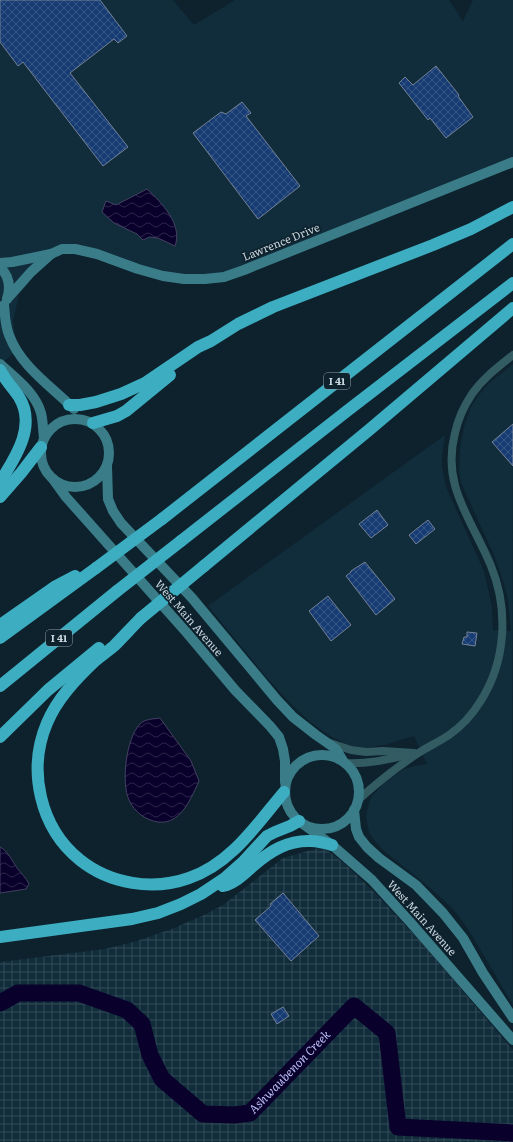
<svg xmlns="http://www.w3.org/2000/svg" width="513" height="1142" viewBox="0 0 513 1142" font-family="Literata,serif">
	<style>
		.built { fill: #112d3c }
		.industrial { fill: url(#industrial-grid) }
		.water { fill: url(#water-waves); stroke: #434161 }
		.lines { fill: none; stroke-linecap: round; stroke-linejoin: round }
		.river { stroke: #09012b; stroke-width: 17 }
		.building { fill: url(#building-cross-hatch); stroke: #748195 }
		.street { stroke: #335b62; stroke-width: 8 }
		.secondary { stroke: #3a7d88; stroke-width: 10 }
		.highway { stroke: #3daec1; stroke-width: 12 }
		.highway-bridge { stroke: #3daec1; stroke-width: 12 }
		.labels { text-anchor: middle; stroke-width: 3.5; stroke-linejoin: round; paint-order: stroke }
		.shield { fill: #0d222d; stroke: #91a0a9; stroke-width: 1 }
		.shield-label { font-size: 10px; font-weight: bold; fill: #cad6de }
		.street-label { font-size: 11px; fill: #cad6de; stroke: #0d222d }
		.water-label { font-size: 12px; font-style: italic; fill: #b9bcf5; stroke: #0d222d }
	</style>
	<defs>
		<pattern id="industrial-grid" width="8" height="8" patternUnits="userSpaceOnUse"><rect width="8" height="8" fill="#112d3c"/><path d="M0 4h8M4 0v8" fill="none" stroke="#324b58"/></pattern>
		<pattern id="water-waves" width="16" height="10" patternUnits="userSpaceOnUse"><rect width="16" height="10" fill="#09012b"/><path d="M0 5q4-4 8 0t8 0" fill="none" stroke="#2c2549"/></pattern>
		<pattern id="building-cross-hatch" width="8" height="8" patternUnits="userSpaceOnUse"><rect width="8" height="8" fill="#173c73"/><path d="M0 0l8 8M0 8l8-8" fill="none" stroke="#375786"/></pattern>
	</defs>
	<rect width="100%" height="100%" fill="#0d222d"/>
	<g class="built">
		<polygon points="0,0 173,0 194,25 235,0 449,0 463,21 473,0 513,0 513,162 244,270 184,279 75,249 51,254 19,295 13,321 17,351 0,364"/>
		<polygon points="513,364 512,923 513,1005 473,937 459,916 450,906 429,887 383,850 374,840 369,832 366,818 367,811 371,797 386,781 404,769 415,766 427,764 414,736 385,745 363,748 347,745 327,734 308,720 290,703 267,678 208,606 445,435 442,456 442,466 446,487 484,571 492,608 493,630 511,631 508,599 503,581 494,555 461,483 459,470 460,448 464,427 471,407 478,396 489,383"/>
	</g>
	<polygon class="industrial" points="322,847 331,853 345,864 374,892 421,942 513,1050 513,1142 0,1142 0,962 105,949 137,941 174,928 204,915 223,905 283,858"/>
	<g class="water">
		<path d="M147,189C162,203 183,225 175,246L158,238L149,237L143,240L137,234L114,223L102,212L106,201L116,205Z"/>
		<path d="M160,718L191,761L199,781C189,803 177,832 148,819C140,816 132,807 129,800C121,783 126,738 140,724C145,719 153,719 160,718Z"/>
		<path d="M0,847C8,851 12,861 17,868C21,873 26,878 29,884L26,889L0,893Z"/>
	</g>
	<g class="lines">
		<path class="river" id="s1" d="M0,1003L18,993H79L127,1010L142,1024L150,1055L162,1079L203,1114L234,1115L250,1113L354,1006L387,1033L398,1127L513,1133"/>
	</g>
	<g class="building">
		<polygon points="0,0 100,0 127,36 118,43 114,39 70,73 128,147 103,166 23,62 18,66 0,42"/>
		<polygon points="436,66 459,95 458,96 473,117 446,138 430,118 428,120 399,83 405,77 413,85"/>
		<polygon points="242,102 251,113 246,116 300,186 258,219 193,133 221,112 226,114"/>
		<polygon points="513,424 513,466 492,442"/>
		<polygon points="377,510 388,525 371,538 359,524"/>
		<polygon points="428,520 435,529 416,544 409,535"/>
		<polygon points="365,562 395,599 376,615 346,576 351,572 351,571"/>
		<polygon points="328,596 351,625 331,641 309,611"/>
		<polygon points="467,632 477,633 475,646 462,644 464,637 467,637"/>
		<polygon points="283,893 319,936 291,961 255,920 271,906 270,904"/>
		<polygon points="283,1007 289,1016 277,1024 271,1014"/>
	</g>
	<g class="lines">
		<g class="street">
			<polyline points="330,743 351,750 366,752 383,751 414,753"/>
			<path d="M345,763C368,764 385,760 407,755"/>
			<path d="M358,800C378,782 398,766 420,752C430,746 440,741 449,735C462,726 472,715 480,702C506,662 509,610 491,566C472,519 441,487 455,433C458,419 464,406 472,394C483,378 498,367 513,355"/>
		</g>
		<g class="secondary">
			<polyline points="0,263 12,262 51,254 62,249 75,249 97,254 138,269 163,276 184,279 205,279 224,277 244,270 513,162"/>
			<path d="M0,267C9,276 11,287 7,299"/>
			<polyline points="7,299 31,272 51,254"/>
			<path d="M4,305C5,315 5,325 9,335C21,367 51,386 74,409"/>
			<path d="M0,364C15,378 35,392 41,413C43,421 43,430 44,438"/>
			<circle cx="75" cy="453" r="34"/>
			<polyline points="107,466 108,499 113,511 121,523 192,598 277,700 293,717 316,735 336,749 343,761"/>
			<polyline points="53,479 66,497 187,633 235,690 270,726 279,737 283,749 285,761 285,782"/>
			<circle cx="322" cy="792" r="37"/>
			<polyline points="354,810 356,829 359,837 367,847 379,858 416,885 443,913 463,938 483,973 513,1018"/>
			<polyline points="303,824 332,845 372,880 411,923 513,1040"/>
		</g>
		<g class="highway">
			<path d="M0,370C5,380 13,388 19,397C37,426 15,458 0,482"/>
			<polyline points="69,405 80,405 96,402 121,394 145,383 198,347 211,341 238,324 273,307 433,245 471,229 513,207"/>
			<polyline points="93,423 117,416 126,411 170,375"/>
			<polyline points="0,497 21,473 41,447"/>
			<polyline points="162,519 513,244"/>
			<polyline points="181,541 347,411 513,283"/>
			<polyline points="204,566 369,430 513,308"/>
			<path d="M141,618C132,627 123,637 114,646C108,651 101,656 95,661C76,679 57,699 47,723C27,770 40,828 80,860C110,884 153,891 189,878C231,864 257,824 284,792"/>
			<polyline points="0,625 56,586 75,576"/>
			<polyline points="0,638 96,568"/>
			<polyline points="0,686 117,591"/>
			<polyline points="0,737 48,690 99,648"/>
			<path d="M223,886C235,883 244,874 253,866C270,851 288,840 311,841C318,841 325,843 332,845"/>
			<polyline points="0,937 132,919 158,913 181,904 201,894 225,878 243,862 267,836 275,832 290,826 299,821"/>
		</g>
		<g class="highway-bridge">
			<polyline points="96,568 162,519"/>
			<polyline points="117,591 181,541"/>
			<polyline points="141,618 204,566"/>
		</g>
	</g>
	<g class="labels">
		<g class="shield">
			<rect x="324" y="373" width="26" height="16" rx="3"/>
			<rect x="46" y="630" width="26" height="16" rx="3"/>
		</g>
		<g class="shield-label">
			<text x="337" y="385">I 41</text>
			<text x="59" y="642">I 41</text>
		</g>
		<g class="street-label">
			<text transform="translate(281 242) rotate(-22)" y="4">Lawrence Drive</text>
			<text transform="translate(189 618) rotate(49)" y="4">West Main Avenue</text>
			<text transform="translate(422 918) rotate(48)" y="4">West Main Avenue</text>
		</g>
		<g class="water-label">
			<text dy="4" stroke="none"><textPath href="#s1" startOffset="370">Ashwaubenon Creek</textPath></text>
		</g>
	</g>
</svg>
